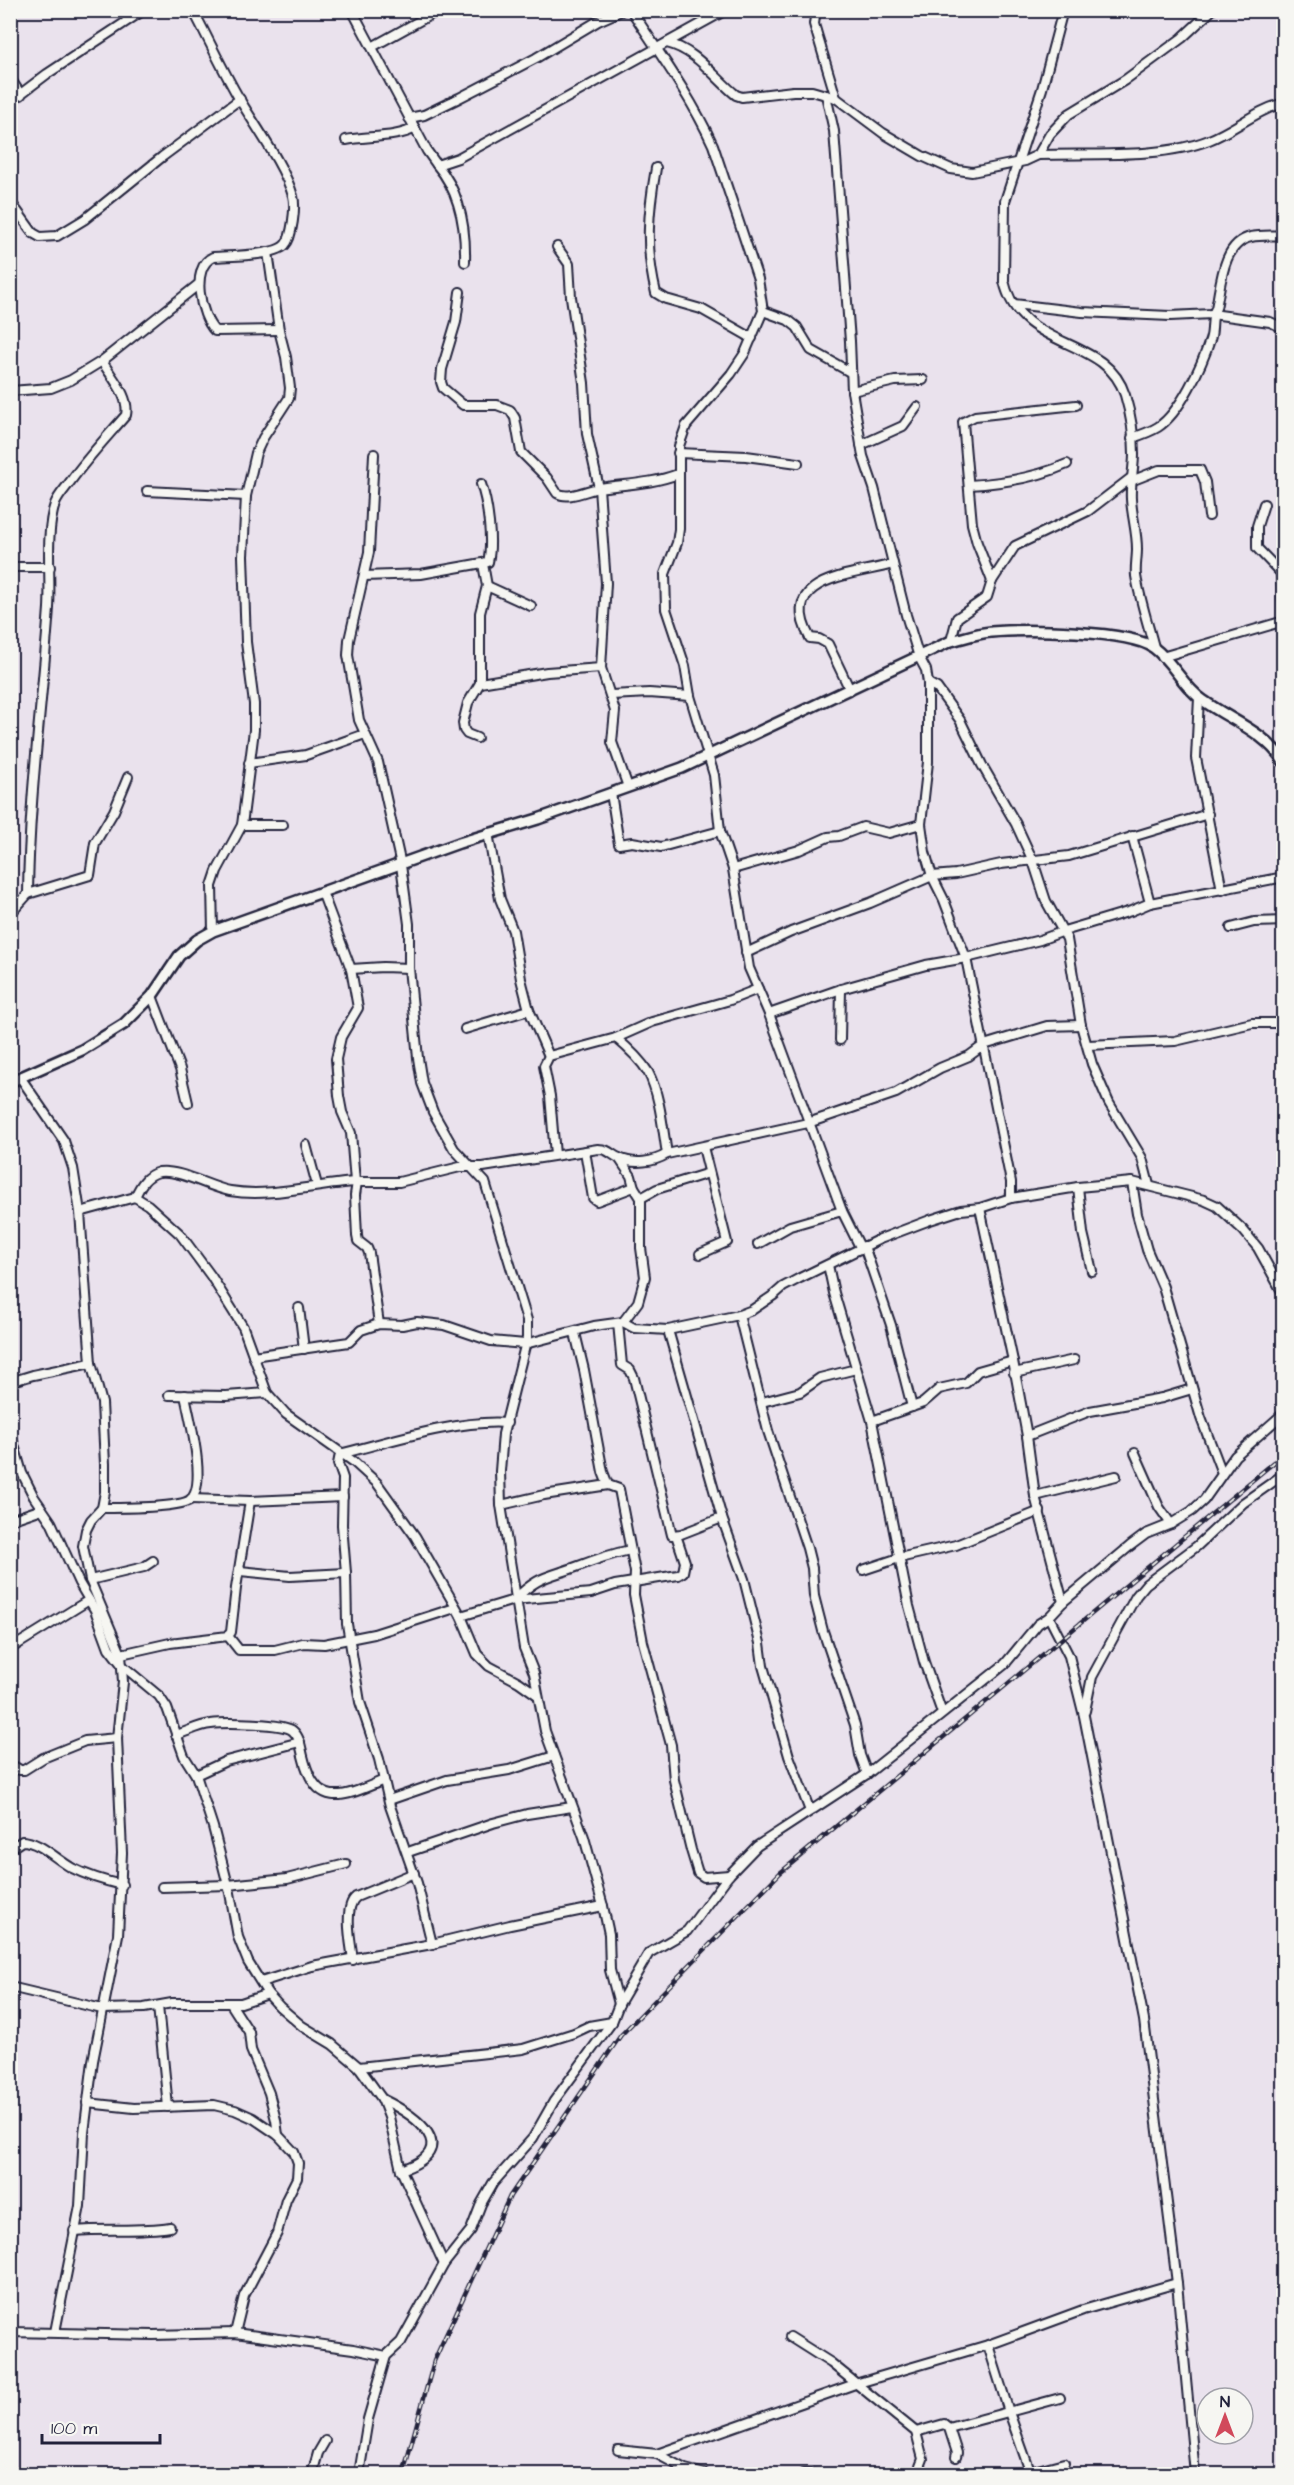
<svg xmlns="http://www.w3.org/2000/svg" width="1294" height="2485" viewBox="0 0 1294 2485" font-family="'Architects Daughter',sans-serif">
	<style>
		.lines { fill: none; stroke-linecap: round; stroke-linejoin: round }
		.minor-casing { stroke: #22223b; stroke-width: 12 }
		.tertiary-casing { stroke: #22223b; stroke-width: 14 }
		.minor { stroke: #f6f6f2; stroke-width: 8 }
		.tertiary { stroke: #f6f6f2; stroke-width: 9 }
		.rail-casing { stroke: #22223b; stroke-width: 4.5 }
		.rail { stroke: #f6f6f2; stroke-width: 2; stroke-dasharray: 7; stroke-linecap: butt }
	</style>
	<rect width="100%" height="100%" fill="#eae2ed"/>
	<filter id="ink" filterUnits="userSpaceOnUse"><feTurbulence type="fractalNoise" baseFrequency=".0167" numOctaves="2"/><feDisplacementMap in="SourceGraphic" scale="12" xChannelSelector="R" yChannelSelector="G"/><feConvolveMatrix kernelMatrix="1 2 1 2 8 2 1 2 1" color-interpolation-filters="sRGB"/></filter>
	<g filter="url(#ink)">
		<g class="lines">
			<g class="minor-casing">
				<g id="minor">
					<polyline points="122,10 128,20"/>
					<path d="M193,10C209,40 223,71 240,100C256,127 285,167 293,196C296,207 292,238 285,245C275,256 228,256 213,257C190,267 200,316 215,331L279,330"/>
					<polyline points="352,10 427,151 437,165 458,158 726,10"/>
					<path d="M631,10C660,54 691,97 713,145L758,279L763,311L745,353L731,374L686,426L679,446V529L677,543L665,574L666,609L685,666L690,696L714,775L720,831L733,869L749,968L769,1014L842,1211L861,1249"/>
					<polyline points="816,10 814,24 836,98"/>
					<path d="M1063,10L1042,89L1005,201L1004,281C1020,352 1106,334 1125,395C1130,412 1134,436 1134,454C1134,469 1130,484 1131,499C1132,516 1137,532 1137,549C1137,558 1135,567 1136,576C1140,600 1148,624 1154,647"/>
					<path d="M667,43C696,50 714,77 736,95L742,97L793,91H812L836,98L883,133L922,156L951,169L972,172L1025,161L1038,155L1050,134L1069,114L1125,80L1182,38L1212,10"/>
					<polyline points="372,47 439,10"/>
					<polyline points="10,78 21,95"/>
					<polyline points="826,95 834,131 850,341 852,391 863,456 874,488 906,615 919,657 926,670 928,683 928,762 921,824 925,852 932,876 944,900 966,958 1011,1182 1011,1198"/>
					<polyline points="10,102 47,74 144,10"/>
					<polyline points="409,118 424,115 459,98 536,58 598,21 623,10"/>
					<path d="M346,140C366,136 398,138 415,128"/>
					<path d="M1038,155C1089,153 1161,159 1209,140C1235,130 1256,110 1284,103"/>
					<path d="M437,165C460,192 466,227 465,262"/>
					<path d="M656,168C648,213 645,248 656,293L666,299L701,309L752,338"/>
					<polyline points="10,201 33,233 40,237 57,236 85,219 162,157 240,99"/>
					<polyline points="557,247 569,264 571,297 584,383 587,434 599,488 606,583 601,668 615,711 612,742 628,787"/>
					<path d="M460,292L456,322L442,369L441,382L443,388L463,405H497L510,410L515,418L521,452L547,478L557,493C569,500 586,490 599,488C626,484 652,484 678,474"/>
					<polyline points="1014,304 1082,312 1170,316 1212,314 1270,322 1284,328"/>
					<polyline points="763,311 788,320 797,327 811,350 850,372"/>
					<polyline points="10,391 51,388 71,380 102,361 199,284"/>
					<polyline points="852,391 895,381 923,380"/>
					<path d="M1132,438C1141,435 1150,432 1158,427C1180,413 1202,365 1210,340C1214,329 1210,318 1216,308C1221,285 1222,243 1251,237C1261,235 1273,236 1284,235"/>
					<polyline points="861,445 903,426 917,407"/>
					<polyline points="678,453 746,456 798,463"/>
					<polyline points="374,454 369,552 349,640 348,655 359,720 378,762 401,865 409,924 409,968 418,1058 422,1083 433,1112 454,1149 485,1182 527,1320 527,1338 503,1434 500,1471 501,1505 524,1648 534,1673 545,1731 584,1837 603,1906 609,1934 610,1970 619,2004"/>
					<polyline points="1131,481 1159,470 1200,470 1205,482 1209,516"/>
					<path d="M969,485C1003,483 1036,478 1067,464"/>
					<polyline points="147,491 246,496"/>
					<polyline points="1264,504 1257,526 1257,548 1281,573 1284,617"/>
					<polyline points="10,567 50,567"/>
					<path d="M364,576L421,574L488,562C493,542 488,504 481,484"/>
					<polyline points="992,581 977,543 972,524 963,422 975,416 1076,405"/>
					<polyline points="487,586 531,606"/>
					<polyline points="951,641 957,618 987,597 992,581 1015,546 1088,511 1131,478"/>
					<polyline points="1162,657 1284,621"/>
					<polyline points="480,683 547,672 601,668"/>
					<polyline points="928,683 937,688 960,720 982,765 1016,824 1033,861 1046,901 1067,939 1081,1025 1092,1064 1109,1103 1142,1158 1149,1185"/>
					<path d="M850,690L828,644L819,639L810,638C776,576 853,576 893,564"/>
					<polyline points="611,695 649,693 690,696"/>
					<polyline points="1199,698 1196,758 1222,890"/>
					<polyline points="477,738 467,734 464,730 463,723 468,703 480,683 480,613 487,586 483,564"/>
					<polyline points="249,763 306,755 365,734"/>
					<polyline points="611,793 619,844 632,842 661,847 720,831"/>
					<polyline points="242,825 283,825"/>
					<polyline points="1132,836 1150,903"/>
					<polyline points="733,869 799,850 828,837 839,836 863,827 889,833 921,824"/>
					<polyline points="322,892 351,969 358,1008 341,1037 336,1059 339,1096 342,1112 351,1133 355,1182"/>
					<path d="M28,894C29,798 42,704 49,608C51,576 45,534 55,504C58,496 65,489 70,482C87,458 106,438 126,415C130,396 111,377 102,361"/>
					<polyline points="10,914 28,894 90,875 95,843 114,811 128,777"/>
					<polyline points="10,918 10,937"/>
					<polyline points="1231,928 1254,922 1284,921"/>
					<polyline points="213,931 212,886 217,871 242,825 254,730 254,704 246,642 243,556 246,496 256,453 263,438 289,398 290,388 286,357 279,330 268,252"/>
					<polyline points="746,953 791,932 870,903 932,876 956,874 1001,864 1069,856 1208,814"/>
					<polyline points="351,969 383,967 409,968"/>
					<polyline points="152,996 180,1069 188,1103"/>
					<polyline points="529,1010 549,1056"/>
					<polyline points="769,1014 841,989 926,965 966,958 1040,940 1064,931 1131,911 1150,903 1284,877"/>
					<polyline points="465,1029 529,1010 521,979 513,931 500,899 488,833"/>
					<polyline points="616,1038 652,1022 730,1000 758,989"/>
					<polyline points="840,1040 841,989"/>
					<polyline points="1088,1045 1175,1041 1252,1023 1284,1023"/>
					<polyline points="20,1077 64,1141 73,1168 80,1212 91,1363 102,1403 105,1464 105,1492 102,1508 91,1520 86,1530 83,1546 90,1580 121,1654 123,1682 117,1738 122,1853 118,1935 93,2061 84,2133 80,2206 55,2332"/>
					<polyline points="306,1145 317,1185"/>
					<polyline points="585,1151 593,1198 597,1201 634,1187"/>
					<path d="M555,1155L550,1096L544,1066L549,1056L616,1038C628,1048 640,1059 648,1072C660,1094 663,1130 667,1154"/>
					<polyline points="619,1158 631,1176 634,1187 641,1198 641,1248 645,1277 638,1302 623,1322"/>
					<polyline points="1132,1182 1137,1214 1147,1250 1163,1287 1201,1418 1222,1473"/>
					<polyline points="1078,1187 1083,1233 1092,1271"/>
					<path d="M135,1197C140,1186 146,1175 159,1172C179,1169 209,1187 230,1191C271,1198 316,1184 357,1182"/>
					<polyline points="641,1198 657,1189 709,1173"/>
					<polyline points="980,1208 1013,1361 1027,1436 1035,1496 1063,1602"/>
					<polyline points="80,1212 135,1197 148,1205 180,1234 211,1276 243,1327 267,1393 286,1414 354,1462 377,1483 415,1536 461,1616 477,1654 489,1666 519,1682 536,1694"/>
					<polyline points="758,1244 790,1226 842,1211"/>
					<polyline points="864,1246 891,1325 912,1407"/>
					<polyline points="700,1254 727,1242 703,1147"/>
					<polyline points="828,1265 834,1293 872,1421 909,1606 924,1662 942,1713"/>
					<polyline points="299,1308 304,1349"/>
					<polyline points="739,1315 768,1431 807,1548 812,1568 814,1596 823,1631 855,1725 860,1755 867,1774"/>
					<polyline points="618,1323 622,1365 630,1370 634,1378 672,1535 681,1534 722,1518"/>
					<path d="M379,1324L369,1253L367,1248L358,1241L357,1236L355,1195L357,1182H399L460,1167H483L598,1149C609,1149 610,1154 619,1158C634,1165 654,1162 667,1154L808,1123L896,1093L940,1068L969,1056L984,1045L1047,1026L1081,1025"/>
					<polyline points="668,1330 722,1518 744,1579 760,1643 763,1666 789,1756 810,1811"/>
					<polyline points="575,1333 584,1370 603,1472 608,1485 619,1489 635,1572 634,1595 643,1642 671,1745 674,1780 691,1850 698,1873 704,1877 729,1875"/>
					<polyline points="253,1356 349,1342 361,1330 379,1324 402,1325 417,1322 444,1325 491,1341 525,1344 594,1326 623,1322 634,1328 668,1330 739,1315 752,1310 774,1295 783,1287 800,1278 880,1239 930,1220 961,1210 980,1208 1011,1198 1078,1187 1132,1182 1204,1200 1217,1206 1243,1230 1258,1248 1284,1295"/>
					<polyline points="1014,1373 1074,1360"/>
					<polyline points="10,1382 33,1375 91,1363"/>
					<polyline points="169,1395 226,1396 267,1393"/>
					<polyline points="762,1402 800,1392 820,1378 856,1369"/>
					<polyline points="872,1421 923,1403 939,1389 966,1383 978,1371 1013,1361"/>
					<polyline points="10,1431 22,1473 34,1497 51,1522 79,1583 95,1610 109,1648 123,1666 159,1696 167,1708 184,1756 196,1775 213,1827 230,1893 238,1937 248,1962 268,1994 280,2007 302,2026 332,2044 359,2067 382,2099 389,2117 401,2170 444,2264"/>
					<polyline points="1027,1436 1090,1411 1162,1398 1192,1389"/>
					<polyline points="1135,1453 1159,1507 1171,1524"/>
					<polyline points="1035,1496 1116,1476"/>
					<polyline points="191,1499 250,1501 343,1497"/>
					<polyline points="501,1505 544,1495 608,1485"/>
					<path d="M102,1508C118,1508 178,1508 190,1500C208,1486 189,1416 185,1395"/>
					<polyline points="10,1520 42,1509"/>
					<polyline points="863,1570 899,1558 956,1545 1040,1511"/>
					<polyline points="240,1571 290,1576 346,1573"/>
					<polyline points="90,1580 144,1567 153,1561"/>
					<path d="M514,1600C538,1576 546,1578 576,1567C594,1560 611,1554 630,1550"/>
					<polyline points="461,1616 514,1600 591,1593 615,1585 678,1575 683,1572 685,1562 676,1535"/>
					<polyline points="1049,1617 1069,1656 1084,1716 1144,2020 1177,2283 1195,2474"/>
					<polyline points="228,1636 239,1650 275,1650 303,1643 324,1644 374,1634 455,1608"/>
					<polyline points="10,1649 89,1600"/>
					<polyline points="121,1654 170,1643 228,1636 231,1632 236,1588 250,1501"/>
					<polyline points="1085,1711 1092,1677 1136,1596 1146,1584 1197,1546 1243,1503 1284,1474"/>
					<path d="M176,1735C187,1732 199,1725 211,1724C225,1722 285,1723 293,1731C300,1737 301,1748 303,1756C316,1811 344,1797 384,1780"/>
					<polyline points="10,1764 20,1770 24,1770 43,1758 85,1741 117,1738"/>
					<polyline points="196,1775 226,1761 300,1742"/>
					<polyline points="389,1800 447,1780 509,1770 554,1756"/>
					<path d="M10,1849L22,1841C39,1841 57,1860 72,1868C88,1876 105,1881 122,1885"/>
					<polyline points="408,1852 493,1823 527,1814 572,1807"/>
					<polyline points="162,1887 228,1885 287,1879 346,1864"/>
					<path d="M432,1944L417,1883L390,1806L379,1759L360,1702L347,1624L346,1573L342,1525L343,1478L338,1464L340,1454C388,1442 459,1419 507,1423"/>
					<path d="M353,1960C351,1944 343,1907 356,1897L414,1873"/>
					<polyline points="261,1982 312,1966 432,1944 510,1925 603,1906"/>
					<polyline points="10,1987 102,2009 144,2008 172,2003 241,2003 268,1994"/>
					<polyline points="231,2004 249,2032 251,2050 269,2093 276,2120 278,2135"/>
					<polyline points="158,2006 168,2107"/>
					<polyline points="359,2067 523,2049 574,2033 589,2026 612,2022"/>
					<path d="M382,2099C415,2115 464,2149 401,2170"/>
					<polyline points="87,2103 134,2108 214,2105 235,2110 253,2118 278,2135 294,2152 298,2163 297,2178 286,2200 277,2233 244,2296 235,2333"/>
					<path d="M74,2231C107,2228 138,2232 170,2227"/>
					<polyline points="10,2332 153,2335 235,2333 353,2349 386,2356"/>
					<polyline points="790,2337 831,2363 916,2432 923,2459 917,2474"/>
					<polyline points="988,2345 1009,2412 1031,2474"/>
					<polyline points="949,2428 1060,2398"/>
					<polyline points="916,2432 944,2424 949,2428 957,2453 956,2457"/>
					<polyline points="618,2450 657,2454 855,2384 988,2345 1083,2310 1177,2283"/>
					<polyline points="657,2454 685,2469 705,2474"/>
					<polyline points="312,2474 318,2453 325,2441"/>
					<polyline points="359,2474 368,2419 386,2356 401,2342 444,2264 471,2230 481,2204 493,2183 533,2138 554,2101 612,2022 619,2004 649,1953 687,1931 729,1875 757,1846 867,1774 1005,1664 1038,1624 1049,1617 1063,1602 1130,1546 1146,1534 1171,1524 1192,1511 1204,1500 1235,1456 1284,1413"/>
					<polyline points="803,2474 814,2474"/>
					<polyline points="1022,2474 1064,2463"/>
				</g>
			</g>
			<g class="tertiary-casing">
				<path id="tertiary" d="M10,1082L82,1050L124,1024L152,996L179,956L197,940L213,931L459,843L538,819L682,768L951,641C964,638 977,633 991,632C1023,629 1130,630 1154,648C1173,662 1183,687 1204,701C1232,721 1265,732 1284,762"/>
			</g>
			<use href="#minor" class="minor"/>
			<use href="#tertiary" class="tertiary"/>
			<g class="rail-casing">
				<polyline id="rail" points="403,2474 434,2361 510,2196 621,2035 780,1873 1284,1454"/>
			</g>
			<use href="#rail" class="rail"/>
		</g>
	</g>
	<rect width="1294" height="2485" fill="none" stroke="#f6f6f2" stroke-width="36"/>
	<rect x="18" y="18" width="1258" height="2449" fill="none" stroke="#22223b" stroke-width="2" filter="url(#ink)"/>
	<g transform="translate(1225 2416)"><circle r="28" fill="#f6f6f2" stroke="#a1a1a9" stroke-width="1.5"/>
	<path d="M0-4.5L10 22L0 15L-10 22Z" fill="#d1495b"/>
	<text y="-9" font-size="16" font-weight="bold" text-anchor="middle" fill="#22223b">N</text>
	</g>
	<path d="M42 2434v9h118v-9" fill="none" stroke="#22223b" stroke-width="3"/>
	<text x="51" y="2434" font-size="18" fill="#22223b" stroke="#f6f6f2" stroke-width="4.5" paint-order="stroke">100 m</text>
</svg>
